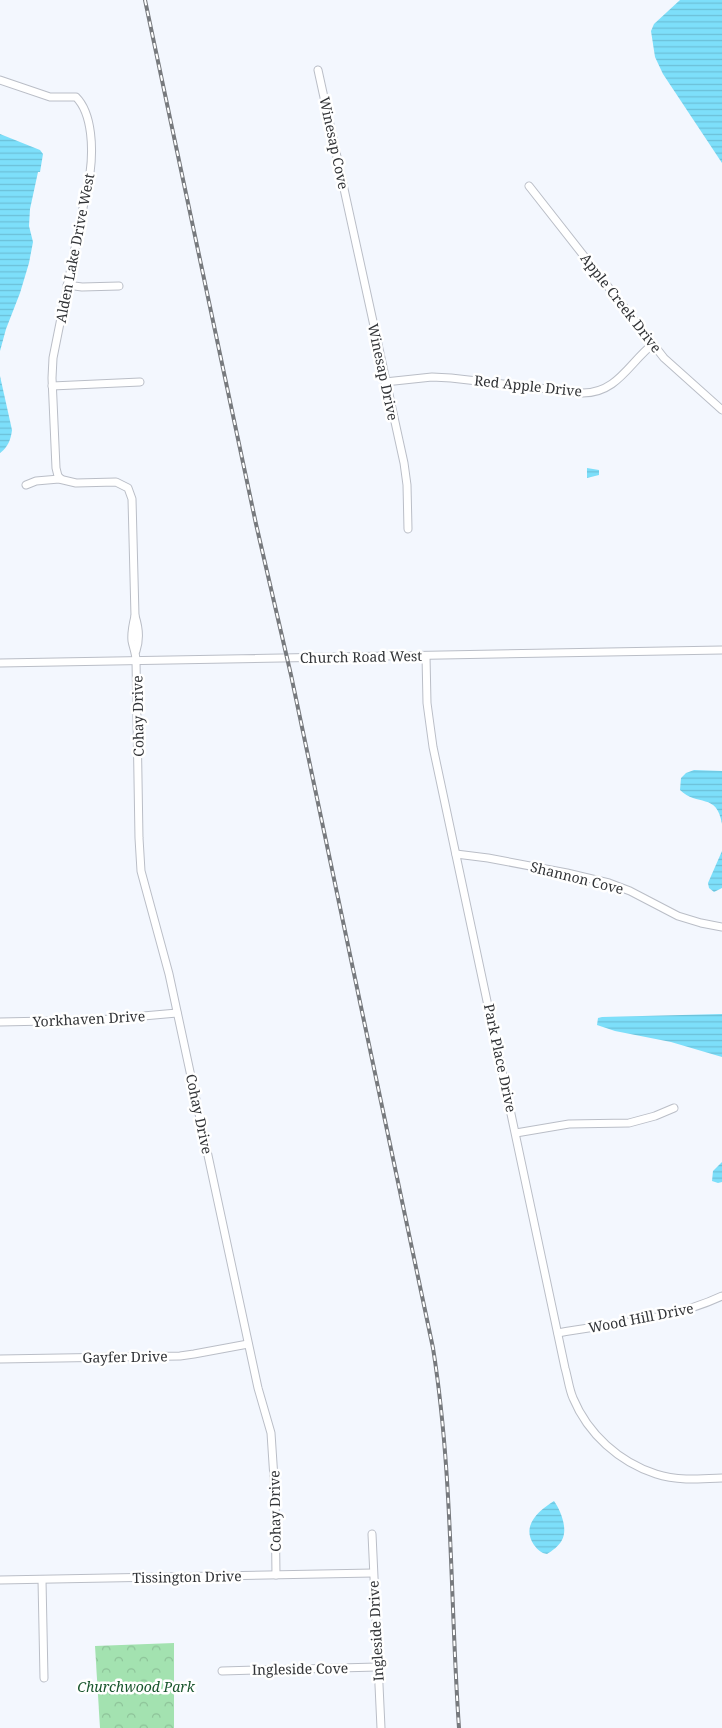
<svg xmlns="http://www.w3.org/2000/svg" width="722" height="1728" viewBox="0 0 722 1728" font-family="'Noto Serif',serif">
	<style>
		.forest { fill: url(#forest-crowns) }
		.water { fill: url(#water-rules) }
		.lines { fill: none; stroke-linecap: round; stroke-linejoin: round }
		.minor-casing { stroke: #babec7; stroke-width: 9 }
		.minor { stroke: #fff; stroke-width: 7 }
		.rail-casing { stroke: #777a7e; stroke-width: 4 }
		.rail { stroke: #fff; stroke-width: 2; stroke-dasharray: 5.5; stroke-linecap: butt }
		.labels { text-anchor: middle; stroke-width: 5; stroke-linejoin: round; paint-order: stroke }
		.street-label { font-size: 14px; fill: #323437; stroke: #fff }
		.park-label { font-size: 14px; font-style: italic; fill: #18552c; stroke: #fff }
	</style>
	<defs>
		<pattern id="forest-crowns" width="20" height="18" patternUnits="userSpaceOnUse" patternTransform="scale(1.25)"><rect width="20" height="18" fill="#a3e2b0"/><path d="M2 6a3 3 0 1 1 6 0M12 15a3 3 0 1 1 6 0" fill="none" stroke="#8dc298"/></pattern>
		<pattern id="water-rules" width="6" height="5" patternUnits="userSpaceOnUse" patternTransform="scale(1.25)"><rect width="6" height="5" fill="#7ddffa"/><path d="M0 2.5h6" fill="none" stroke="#6cc0d7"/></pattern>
	</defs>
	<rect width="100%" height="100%" fill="#f3f7fe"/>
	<polygon class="forest" points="174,1643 174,1728 100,1728 95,1646"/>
	<g class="water">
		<polygon points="680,0 722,0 722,163 663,74 655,57 651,31 654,24"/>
		<polygon points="0,134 40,150 43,154 40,172 38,172 30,209 29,226 33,242 29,263 20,293 6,329 0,351"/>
		<path d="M0,376L12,430C11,439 8,447 0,453Z"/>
		<polygon points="587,468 599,470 599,475 587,478"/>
		<path d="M694,770L722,771V824C717,792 697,807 680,790L681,778L686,773Z"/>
		<polygon points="722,851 722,888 714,892 709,888 708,883"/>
		<polygon points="722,1014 722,1057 671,1042 615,1031 597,1025 598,1018 602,1017"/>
		<polygon points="722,1162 722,1182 718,1183 712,1181 713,1171"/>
		<path d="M554,1501C561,1511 568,1529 562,1540C559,1546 552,1551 547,1554C541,1553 538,1550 534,1545C521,1526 538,1511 554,1501Z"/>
	</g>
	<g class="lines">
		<g class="minor-casing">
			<g id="minor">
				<polyline points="318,70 404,463 407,485 408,529"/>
				<path d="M0,80L50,97H76C93,114 93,151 90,173L53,358L52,378L56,468L58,476L61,479"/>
				<polyline points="529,186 664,358 722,410"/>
				<polyline points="67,285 82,287 119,286"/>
				<path d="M385,382L432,377L451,378L583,393C617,393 629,363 653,344"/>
				<polyline points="52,386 140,382"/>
				<path d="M26,485L36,481L59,479L76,483L116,482L128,488L132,499L135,616C139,628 140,639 136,651"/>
				<path d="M135,616C133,624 131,632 132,641C133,647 136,653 136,661L139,838L141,871L169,974L258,1388L271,1433L275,1494L276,1575"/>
				<path d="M426,656L427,703L433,747L565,1368C568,1378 569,1389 573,1398C588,1434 619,1462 656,1474C677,1481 701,1479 722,1478"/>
				<polyline points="0,663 722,650"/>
				<polyline points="456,854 488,858 567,873 609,883 630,891 678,916 701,923 722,927"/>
				<polyline points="0,1022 98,1020 177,1013"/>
				<polyline points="516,1133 569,1124 629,1123 655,1116 674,1108"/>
				<path d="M558,1333C613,1323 671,1320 722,1296"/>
				<polyline points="0,1359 180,1356 194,1354 248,1344"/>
				<polyline points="372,1534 381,1728"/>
				<polyline points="0,1580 373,1573"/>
				<polyline points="42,1580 44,1678"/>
				<polyline points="222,1671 377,1667"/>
			</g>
		</g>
		<use href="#minor" class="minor"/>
		<g class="rail-casing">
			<path id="rail" d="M145,0L256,524L291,675L433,1348C453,1474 450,1601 459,1728"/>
		</g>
		<use href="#rail" class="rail"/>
	</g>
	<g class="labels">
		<g class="street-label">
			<text transform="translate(334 143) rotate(78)" y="5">Winesap Cove</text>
			<text transform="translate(75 248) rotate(-79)" y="5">Alden Lake Drive West</text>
			<text transform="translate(621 303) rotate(52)" y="5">Apple Creek Drive</text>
			<text transform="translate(383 372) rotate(78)" y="5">Winesap Drive</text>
			<text transform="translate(528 386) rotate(6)" y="5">Red Apple Drive</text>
			<text transform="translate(361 657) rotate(-1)" y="5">Church Road West</text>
			<text transform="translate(138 716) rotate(-91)" y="5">Cohay Drive</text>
			<text transform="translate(577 878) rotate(14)" y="5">Shannon Cove</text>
			<text transform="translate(89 1019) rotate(-3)" y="5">Yorkhaven Drive</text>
			<text transform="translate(500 1058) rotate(78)" y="5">Park Place Drive</text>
			<text transform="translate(199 1114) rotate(78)" y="5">Cohay Drive</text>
			<text transform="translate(641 1318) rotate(-11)" y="5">Wood Hill Drive</text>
			<text transform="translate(125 1357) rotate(-1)" y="5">Gayfer Drive</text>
			<text transform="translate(275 1511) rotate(-91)" y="5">Cohay Drive</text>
			<text transform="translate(187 1577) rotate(-1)" y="5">Tissington Drive</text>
			<text transform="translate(376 1631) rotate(-93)" y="5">Ingleside Drive</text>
			<text transform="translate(300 1669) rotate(-1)" y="5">Ingleside Cove</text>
		</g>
		<g class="park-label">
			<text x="136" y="1692">Churchwood Park</text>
		</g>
	</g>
</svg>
